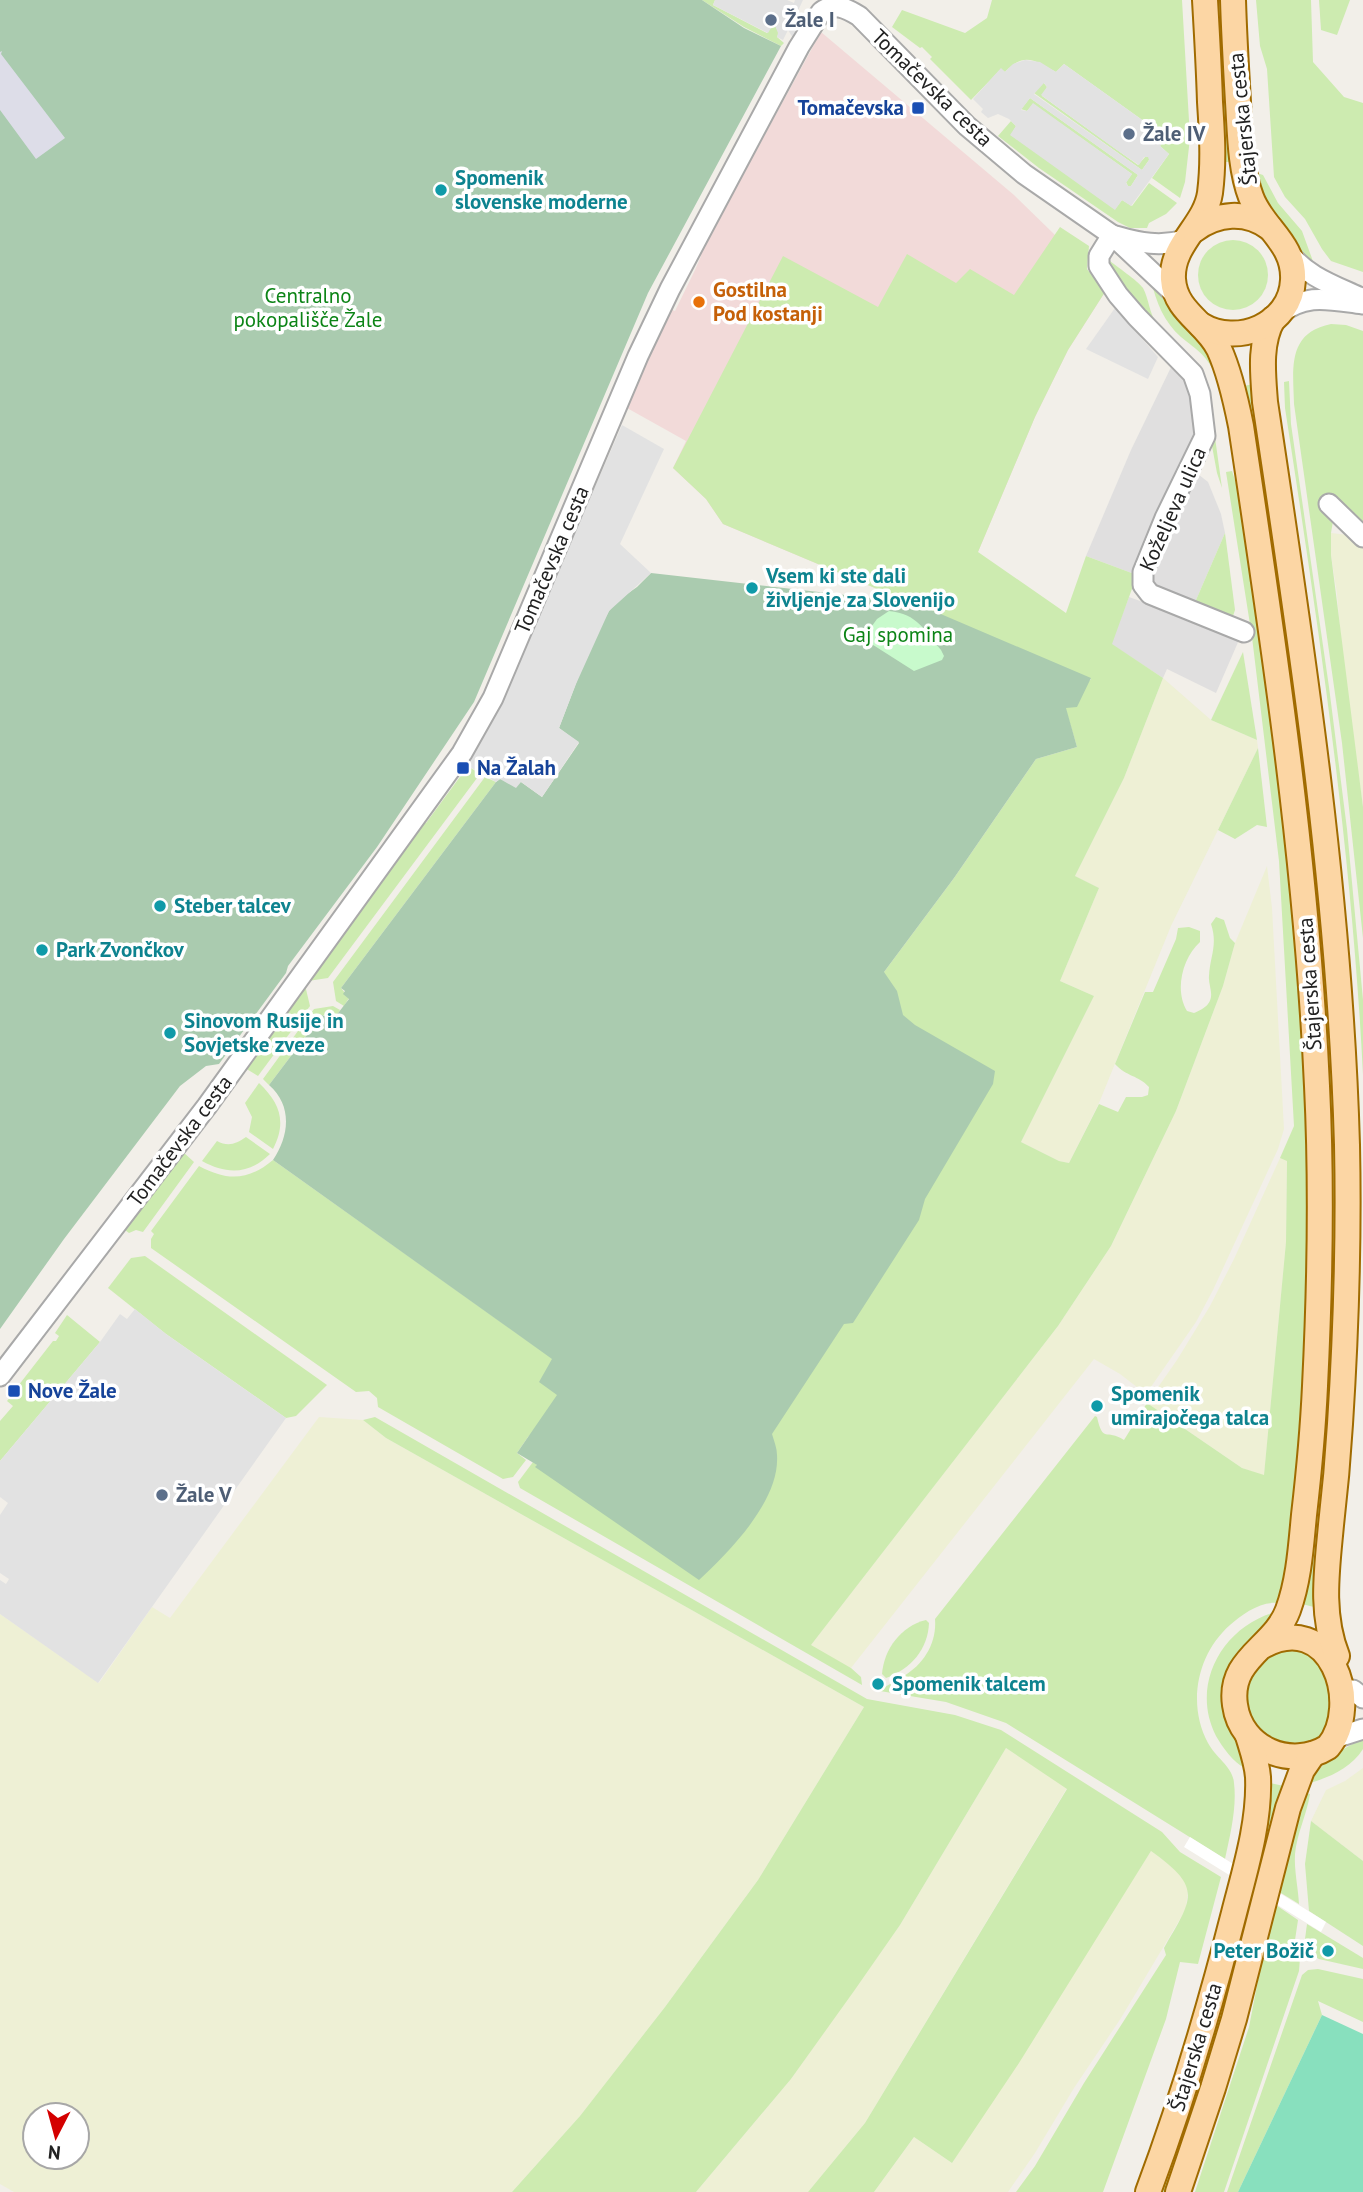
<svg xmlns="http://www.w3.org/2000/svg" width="1363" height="2192" viewBox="0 0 1363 2192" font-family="'PT Sans',sans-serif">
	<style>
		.residential { fill: #e0dfdf }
		.commercial { fill: #f2dad9 }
		.farmland { fill: #eef0d5; fill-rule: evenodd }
		.grass { fill: #cdebb0 }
		.cemetery { fill: #aacbaf }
		.park { fill: #c8facc }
		.pitch { fill: #88e0be }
		.parking { fill: #e2e2e2; fill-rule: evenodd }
		.plaza { fill: #dddde8 }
		.pier { fill: #fff }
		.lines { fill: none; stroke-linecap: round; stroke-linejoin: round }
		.minor-casing { stroke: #a9a9a9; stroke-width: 23 }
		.major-casing { stroke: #a06b00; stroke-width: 28 }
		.minor { stroke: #fff; stroke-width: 19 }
		.major { stroke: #fcd6a4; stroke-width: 24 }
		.service-dot { fill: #5c6f8a; stroke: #fff; stroke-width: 2.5 }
		.transit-dot { fill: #1a4fb4; stroke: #fff; stroke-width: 2.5 }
		.culture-dot { fill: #0f9aa8; stroke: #fff; stroke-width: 2.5 }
		.food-dot { fill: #e8710a; stroke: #fff; stroke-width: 2.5 }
		.labels { text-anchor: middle; stroke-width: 7; stroke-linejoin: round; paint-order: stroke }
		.service-label { font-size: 21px; font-weight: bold; fill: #4e5e75; stroke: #fff; text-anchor: start }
		.street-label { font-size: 21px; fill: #222; stroke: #fff }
		.transit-label { font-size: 21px; font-weight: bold; fill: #164399; stroke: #fff; text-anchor: start }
		.culture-label { font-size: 21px; font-weight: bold; fill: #0d838f; stroke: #fff; text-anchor: start }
		.food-label { font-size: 21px; font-weight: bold; fill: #c56008; stroke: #fff; text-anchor: start }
		.park-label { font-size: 21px; fill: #0c8416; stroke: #fff }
	</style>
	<rect width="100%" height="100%" fill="#f2efe9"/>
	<g class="residential">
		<polygon points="1174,361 1188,373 1199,434 1137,575 1086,556 1131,450"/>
		<polygon points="1194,471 1208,482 1221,514 1225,533 1193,607 1160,591 1150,580"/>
		<polygon points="1129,597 1187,618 1239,640 1216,693 1167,669 1163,678 1111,644"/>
	</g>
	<polygon class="commercial" points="821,32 1014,195 1054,234 1105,292 1068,350 1035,417 978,552 975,630 723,524 706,499 673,468 686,441 627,408 670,309 675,311 695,270 701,256 698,254 717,222"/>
	<g class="farmland">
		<polygon points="1331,533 1348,535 1363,548 1363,807 1343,663 1337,594 1331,555"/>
		<polygon points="1163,678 1211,720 1257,740 1258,748 1171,926 1099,1103 1069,1163 1059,1161 1021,1142 1094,996 1060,981 1099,888 1075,876 1124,778"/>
		<polygon points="1267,866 1272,908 1284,1129 1278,1149 1213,1290 1196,1322 1146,1394 1120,1374 1094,1359 851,1668 810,1646 1058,1326 1111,1246 1176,1111 1223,986 1235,943"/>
		<polygon points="1280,1158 1287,1160 1286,1242 1264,1476 1242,1468 1147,1403 1177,1360 1210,1306 1234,1259"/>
		<path d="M319,1417L363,1420L386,1438L864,1707L758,1880L665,2007L580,2116L512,2192H14L0,2184V1614L99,1683L152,1607L170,1618ZM35,2115H77V2157H35Z"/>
		<polygon points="1006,1748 1067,1788 865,2123 808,2192 696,2192 791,2079 900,1925"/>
		<polygon points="1363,1768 1363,1861 1311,1821 1326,1790 1345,1781"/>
		<polygon points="1151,1851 1170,1865 1184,1879 1188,1888 1186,1909 1121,2018 1074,2088 1035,2153 1008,2192 874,2192 914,2137 952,2163"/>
	</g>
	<g class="grass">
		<polygon points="702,0 715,0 713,5 767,33 774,23 779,33 777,37 784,43 781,46 744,27"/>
		<path d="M992,0H1182L1190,138L1185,182L1180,198L1152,178L1169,154L1160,146L1166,137L1064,64L1056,72C1036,61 1024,51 1005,72L1001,69L971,100L930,59L932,57L922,47L920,48L892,27L902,10L965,33L987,18Z"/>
		<polygon points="1213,0 1224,0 1233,162 1221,162"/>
		<polygon points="1256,0 1311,0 1313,62 1344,97 1363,103 1363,272 1331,261 1322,249 1305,219 1285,197 1274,177 1267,69 1260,46"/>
		<polygon points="1319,0 1350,0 1337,35 1321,30"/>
		<polygon points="1043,82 1047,87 1042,96 1138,165 1146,156 1149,157 1149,160 1142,170 1034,93"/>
		<polygon points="1030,98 1138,175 1131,186 1128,186 1126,182 1132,174 1033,104 1027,111 1021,109"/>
		<polygon points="1011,121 1016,126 1011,135 1115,209 1122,200 1132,206 1149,183 1177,203 1166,214 1149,223 1147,228 1130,228 1118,222 1039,168 998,136"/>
		<polygon points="1257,173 1263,175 1278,203 1302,231 1314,264 1306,259 1295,238 1270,209 1261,190"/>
		<path d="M1060,227L1089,246L1087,269L1105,292L1068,350L1035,417L978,552L1066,613L1086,556L1137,575L1112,644L1163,678L1124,778L1075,876L1099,888L1060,981L1094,996L1021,1142L1059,1161L1069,1163L1099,1104L1118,1112L1126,1097H1142L1148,1095L1149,1087C1138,1075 1127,1077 1115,1064L1145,992H1153L1176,939L1178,928L1189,927L1200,931V942C1183,957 1174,990 1187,1011L1194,1013C1199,1011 1205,1008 1208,1004C1215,995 1208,985 1209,976C1210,956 1218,945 1211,924L1216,917L1224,920L1230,938L1235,943L1223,986L1176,1111L1111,1246L1058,1326L811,1645L851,1668L861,1677L862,1685L520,1488L518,1482L533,1462L537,1465L884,972L954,878L1036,759L1077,747L1065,707L1091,679L723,524L706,499L673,468L783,256L878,307L907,254L956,283L970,269L1014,295Z"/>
		<circle cx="1233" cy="275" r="35"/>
		<path d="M1109,260C1117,267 1137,280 1143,288C1149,299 1149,313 1157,324C1175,351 1200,353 1208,387L1222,488L1217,473L1205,408L1108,263Z"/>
		<path d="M1151,280L1162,293L1175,318L1203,346L1215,373C1204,353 1198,351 1181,337C1164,322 1156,302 1151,280Z"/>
		<path d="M1331,324L1346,325L1363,331V525L1337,497L1331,533V555L1363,807V938L1342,743L1294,404C1293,368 1287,333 1331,324Z"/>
		<path d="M1289,381L1291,424L1329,687L1347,829L1363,1000V1075C1352,852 1319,629 1285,408L1284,382Z"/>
		<polygon points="1254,384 1294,662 1334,1035 1338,1323 1314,1607 1302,1604 1328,1240 1243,386"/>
		<path d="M1232,471L1243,505L1273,711L1307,1053L1309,1331L1288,1570L1278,1603C1261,1601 1242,1614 1230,1625C1197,1654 1187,1704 1208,1743C1216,1758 1233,1767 1234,1783C1237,1808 1230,1835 1225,1859L1006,1723L946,1702L880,1691C888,1684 895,1682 904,1676C924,1664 937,1643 935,1619L1095,1416L1097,1417C1103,1444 1106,1428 1124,1440L1147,1403L1242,1468L1264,1475L1286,1242L1287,1161L1280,1158L1294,1126L1279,861L1252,637L1226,472Z"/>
		<polygon points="1225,533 1235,610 1233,616 1228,619 1193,607"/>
		<polygon points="1243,652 1257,740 1211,720"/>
		<polygon points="1258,748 1267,827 1257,825 1235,839 1218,830"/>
		<polygon points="468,766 480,774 328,978 308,981 423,822 426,823"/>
		<polygon points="485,777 496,782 341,988 349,998 344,1006 336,1001 333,982"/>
		<polygon points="305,985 310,1006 258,1076 245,1068"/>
		<polygon points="333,1006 340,1010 335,1018 322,1015 269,1085 263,1079 314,1009"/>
		<path d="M259,1083C280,1103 287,1122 273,1149L249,1132L252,1117L245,1103Z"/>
		<path d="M246,1137L270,1154C250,1174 227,1175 202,1161L217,1141C228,1147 236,1144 246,1137Z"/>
		<polygon points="183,1152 194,1162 143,1232 136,1230 129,1233 125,1230"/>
		<path d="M273,1160L553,1359L562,1398L528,1437L517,1453L526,1460L513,1477L503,1479L378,1407L377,1398L369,1391L356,1392L151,1248V1239L154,1234L151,1231L199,1166C227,1181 248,1181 273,1160Z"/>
		<polygon points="145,1256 327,1385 296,1416 286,1418 166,1334 108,1288 131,1258"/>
		<polygon points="67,1315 100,1342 0,1461 0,1421 13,1406 7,1401 11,1396 13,1397 20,1388 18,1386 53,1341 56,1341 59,1336 55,1333"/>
		<path d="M375,1417L867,1699L955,1715L1001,1730L1162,1832L1180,1852L1221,1877L1198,1964L1180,1962L1166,2019L1103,2192H1016L1035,2166L1084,2083L1166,1955L1164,1948C1193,1898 1203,1888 1151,1851L1019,2063L952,2163L914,2137L874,2192H808L865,2123L1067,1789L1006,1748L900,1925L854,1991L791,2079L696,2192H512L580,2116L665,2007L758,1880L864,1707L386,1438L363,1420Z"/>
		<path d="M1275,1612L1266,1625L1237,1652L1228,1667L1223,1685L1224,1717L1239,1744L1245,1768C1233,1762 1223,1748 1216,1736C1190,1685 1222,1627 1275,1612Z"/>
		<path d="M926,1620L929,1623C928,1649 911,1669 886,1678L882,1674C884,1649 901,1626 926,1620Z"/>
		<path d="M1292,1650L1307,1652L1341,1691C1336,1704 1333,1721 1325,1732C1320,1739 1309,1742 1301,1744C1239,1754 1224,1659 1292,1650Z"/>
		<path d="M1363,1739V1749C1351,1768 1330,1777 1310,1783C1320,1763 1342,1748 1363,1739Z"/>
		<polygon points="1270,1783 1284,1786 1243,1955 1169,2192 1157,2192"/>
		<path d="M1305,1793L1310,1794C1307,1814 1297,1833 1295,1854C1294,1870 1298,1887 1299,1904L1276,1890Z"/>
		<polygon points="1311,1821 1363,1861 1363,1946 1309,1911 1305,1864"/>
		<polygon points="1273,1903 1298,1920 1295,1940 1300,1958 1299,1971 1224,2192 1195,2192 1249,2027"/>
		<polygon points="1307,1924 1363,1958 1363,1969 1319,1959 1310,1954 1305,1939"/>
		<polygon points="1318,1969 1363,1979 1363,2022 1318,2001 1322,2015 1238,2192 1227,2192 1302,1975 1308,1970"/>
	</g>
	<g class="cemetery">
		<polygon points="0,0 702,0 744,28 781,46 648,293 474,702 377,847 288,966 286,973 219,1064 206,1066 180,1086 64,1239 0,1329"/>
		<path d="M651,573L915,603L1091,678L1077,707L1066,708L1077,747L1036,759L954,878L884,972L897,991L903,1015L915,1025L995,1071L993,1084L925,1199L919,1220L853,1323L844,1324L772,1434C774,1441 777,1448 777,1455C780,1501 729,1552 699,1580L535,1467L537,1465L517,1453L557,1395L539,1382L552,1359L273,1160C289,1136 293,1106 269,1085L322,1015L326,1017L329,1014L335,1017L349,999L343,994L345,991L341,988L496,782L500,779L521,782L542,797L579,743L559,728L589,649L609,611L616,602L637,587Z"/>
	</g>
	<path class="park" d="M889,611C918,614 924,630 941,650L944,656L942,660L914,671L870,643L869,630L877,619Z"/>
	<polygon class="pitch" points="1322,2015 1363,2034 1363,2192 1238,2192"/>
	<g class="parking">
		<polygon points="715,0 787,0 794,3 795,0 803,0 795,17 801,15 793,38 788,30 783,40 777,37 778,33 774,23 768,33 713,5"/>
		<path d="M1025,60L1040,62L1056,72L1064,64L1166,137L1160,146L1169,154L1131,206L1122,200L1115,210L1010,135L1016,126L1009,119L998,114L988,118L981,112L983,109L973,99L1001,68L1005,72L1013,64ZM1044,83L1047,87L1041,95L1114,148L1139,165L1144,157H1148L1149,160L1142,170L1034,94ZM1030,98L1138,175L1131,186H1128L1126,183L1132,174L1037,106L1033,103L1027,111L1021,110Z"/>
		<polygon points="1115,308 1158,357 1148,379 1086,349"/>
		<polygon points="622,425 664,449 620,544 651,573 609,611 576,684 559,728 579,742 542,797 521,782 516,788 500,779 496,782 468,766 503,697"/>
		<polygon points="135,1309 166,1334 286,1418 98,1683 0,1614 0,1580 6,1584 9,1579 0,1573 0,1515 8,1503 0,1497 0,1461 100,1342 120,1314 127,1319"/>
	</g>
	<polygon class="plaza" points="2,51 1,54 65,138 36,159 0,110 0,52"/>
	<polygon class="pier" points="1190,1837 1326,1922 1321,1932 1184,1847"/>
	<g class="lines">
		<g class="minor-casing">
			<g id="minor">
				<polyline points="1112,235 1099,256 1099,266 1118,295 1137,317 1193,374 1200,394 1205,436 1165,518 1143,572 1143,585 1150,594 1244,632"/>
				<path d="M1116,236C1140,243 1160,247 1185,240"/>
				<path d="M1288,252C1306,276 1333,285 1359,297"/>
				<path d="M1278,315C1306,292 1330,300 1363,304"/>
				<polyline points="1329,504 1363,537"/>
				<path d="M0,1376L207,1106L462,753L493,698L638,356L670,289L799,47L821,12C834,2 846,8 859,16L967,126L1024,174L1112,235L1177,296"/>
				<polyline points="1353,1690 1363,1698"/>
				<polyline points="1338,1737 1363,1729"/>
			</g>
		</g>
		<g class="major-casing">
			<g id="major">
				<path d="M1205,0C1207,34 1209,68 1210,102C1212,132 1214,162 1210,193C1205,226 1171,244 1173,279C1175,312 1206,322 1219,349C1230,373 1236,401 1241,426C1274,645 1307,865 1317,1086C1322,1186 1320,1286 1315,1386C1313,1429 1309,1472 1304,1515C1301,1546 1299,1580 1288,1610C1274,1648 1228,1658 1235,1705C1241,1749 1291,1770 1328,1747C1363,1705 1331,1607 1261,1647"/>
				<path d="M1194,230C1217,213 1246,210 1270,228"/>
				<path d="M1273,319C1259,343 1263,375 1265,402C1302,648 1340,896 1347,1145C1349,1238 1346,1331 1340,1424C1338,1457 1335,1491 1331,1525C1327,1569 1320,1613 1337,1656"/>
				<path d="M1201,325C1237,347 1291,325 1293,280C1295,243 1262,228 1251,197C1240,168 1240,132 1238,102C1236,68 1234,34 1233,0"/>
				<path d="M1148,2192C1182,2101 1210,2007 1234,1913C1245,1870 1260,1822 1258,1777C1257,1763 1252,1749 1248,1736"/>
				<polyline points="1178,2192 1213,2088 1234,2019 1288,1808 1302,1770 1313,1754"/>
			</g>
		</g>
		<use href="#minor" class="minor"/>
		<use href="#major" class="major"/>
	</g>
	<g class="service-dot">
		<circle cx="771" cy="20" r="7"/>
		<circle cx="1129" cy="134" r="7"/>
		<circle cx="162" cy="1495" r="7"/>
	</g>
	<g class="transit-dot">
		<rect x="911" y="101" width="14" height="14" rx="3.5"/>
		<rect x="456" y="761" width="14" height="14" rx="3.5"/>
		<rect x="7" y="1384" width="14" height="14" rx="3.5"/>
	</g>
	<g class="culture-dot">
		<circle cx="441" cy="190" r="7"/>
		<circle cx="752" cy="588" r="7"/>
		<circle cx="160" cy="906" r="7"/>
		<circle cx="42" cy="950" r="7"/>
		<circle cx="170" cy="1033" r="7"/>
		<circle cx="1097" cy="1406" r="7"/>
		<circle cx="878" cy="1684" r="7"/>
		<circle cx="1328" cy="1951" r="7"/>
	</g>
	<circle class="food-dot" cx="699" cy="302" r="7"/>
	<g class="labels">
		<g class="service-label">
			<text x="785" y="27">Žale I</text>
			<text x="1143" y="141">Žale IV</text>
			<text x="176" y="1502">Žale V</text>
		</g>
		<g class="street-label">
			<text transform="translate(932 88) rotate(44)" y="7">Tomačevska cesta</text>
			<text transform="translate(1243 119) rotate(-96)" y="7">Štajerska cesta</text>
			<text transform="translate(1173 509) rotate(-66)" y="7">Koželjeva ulica</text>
			<text transform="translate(552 560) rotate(-67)" y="7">Tomačevska cesta</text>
			<text transform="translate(1310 984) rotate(-94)" y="7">Štajerska cesta</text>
			<text transform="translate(180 1141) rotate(-53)" y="7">Tomačevska cesta</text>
			<text transform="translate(1196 2047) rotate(-73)" y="7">Štajerska cesta</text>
		</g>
		<g class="transit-label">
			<text x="904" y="115" text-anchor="end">Tomačevska</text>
			<text x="477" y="775">Na Žalah</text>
			<text x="28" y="1398">Nove Žale</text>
		</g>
		<g class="culture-label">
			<text x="455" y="185">Spomenik<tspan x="455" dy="24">slovenske moderne</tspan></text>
			<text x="766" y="583">Vsem ki ste dali<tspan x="766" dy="24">življenje za Slovenijo</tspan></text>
			<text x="174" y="913">Steber talcev</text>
			<text x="56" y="957">Park Zvončkov</text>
			<text x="184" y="1028">Sinovom Rusije in<tspan x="184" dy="24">Sovjetske zveze</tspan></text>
			<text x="1111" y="1401">Spomenik<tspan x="1111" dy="24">umirajočega talca</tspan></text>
			<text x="892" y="1691">Spomenik talcem</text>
			<text x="1314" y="1958" text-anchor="end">Peter Božič</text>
		</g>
		<g class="food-label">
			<text x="713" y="297">Gostilna<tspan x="713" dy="24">Pod kostanji</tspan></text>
		</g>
		<g class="park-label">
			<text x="308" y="303">Centralno<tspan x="308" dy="24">pokopališče Žale</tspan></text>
			<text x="898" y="642">Gaj spomina</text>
		</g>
	</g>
	<g transform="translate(56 2136) rotate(186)"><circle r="33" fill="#ffffff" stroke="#a7a7a7" stroke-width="2"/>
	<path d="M0-5L12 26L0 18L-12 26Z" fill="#d40000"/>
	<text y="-10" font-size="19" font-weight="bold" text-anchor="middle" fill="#222222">N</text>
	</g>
</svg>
